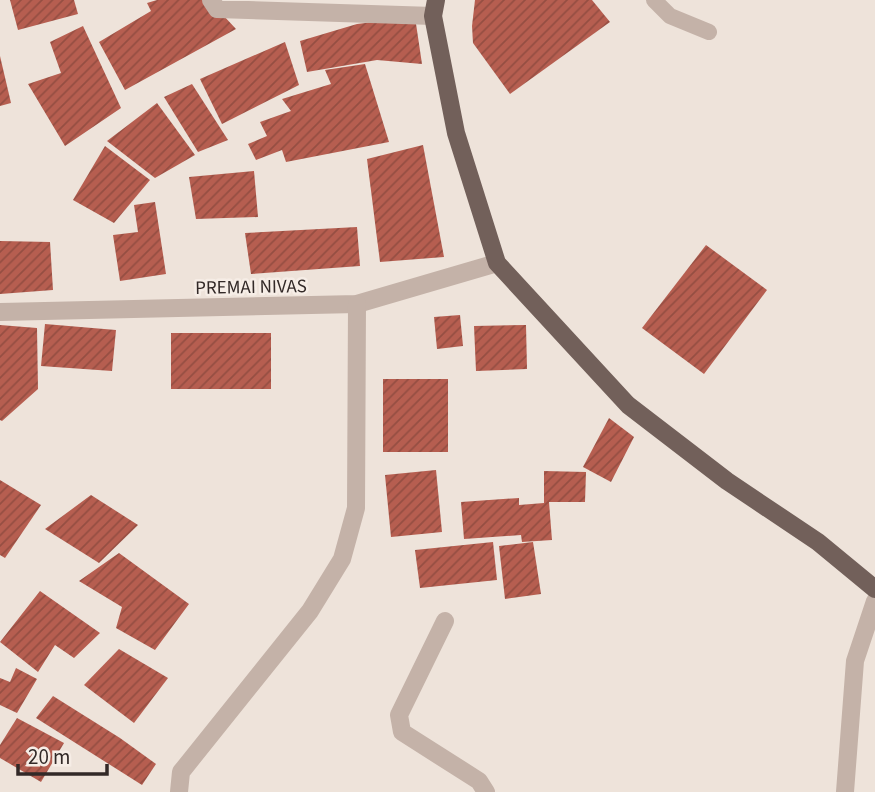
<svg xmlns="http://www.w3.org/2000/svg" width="875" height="792" viewBox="0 0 875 792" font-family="'Source Sans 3',sans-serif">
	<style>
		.building { fill: url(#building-hatch) }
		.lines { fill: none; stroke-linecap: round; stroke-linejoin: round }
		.service { stroke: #c4b2a8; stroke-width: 16 }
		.minor { stroke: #c4b2a8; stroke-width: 18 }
		.primary { stroke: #72605a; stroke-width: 18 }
		.labels { text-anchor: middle; stroke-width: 5; stroke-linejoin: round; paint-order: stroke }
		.street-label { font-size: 19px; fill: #322927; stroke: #f6ede6 }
	</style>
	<defs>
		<pattern id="building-hatch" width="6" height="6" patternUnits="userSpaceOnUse" patternTransform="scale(1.75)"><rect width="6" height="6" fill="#b65e50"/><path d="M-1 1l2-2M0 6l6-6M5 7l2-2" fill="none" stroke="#954e42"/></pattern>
	</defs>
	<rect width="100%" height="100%" fill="#eee3da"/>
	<g class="building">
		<polygon points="10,0 74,0 78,14 18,30"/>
		<polygon points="157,0 209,0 236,29 125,90 99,42 151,11 147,3"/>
		<polygon points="475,0 592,0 610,22 510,94 473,43 472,26"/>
		<polygon points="415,17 422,64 377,60 307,72 300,41 357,24"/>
		<polygon points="83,26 121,108 65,146 28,84 61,73 50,42"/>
		<polygon points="285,42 299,85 222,124 200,79"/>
		<polygon points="0,56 11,103 0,106"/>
		<polygon points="365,64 389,142 286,162 282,150 256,160 248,144 267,136 260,122 291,111 282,99 331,84 325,70"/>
		<polygon points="192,84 228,140 198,152 164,97"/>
		<polygon points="157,103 195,155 155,178 107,141"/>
		<polygon points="423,145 444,257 380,262 367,159"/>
		<polygon points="105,146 150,180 114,223 73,200"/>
		<polygon points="254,171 258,217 196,219 189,177"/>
		<polygon points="155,202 166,274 120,281 113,235 138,232 134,205"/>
		<polygon points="357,227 360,266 251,274 245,233"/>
		<polygon points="0,241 50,242 53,290 0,294"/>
		<polygon points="706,245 767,290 704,374 642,328"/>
		<polygon points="460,315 463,346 437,349 434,317"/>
		<polygon points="45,324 116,330 112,371 41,366"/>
		<polygon points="0,325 37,328 38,389 2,421 0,420"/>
		<polygon points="526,325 527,369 476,371 474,326"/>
		<rect x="171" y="333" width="100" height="56"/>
		<rect x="383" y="379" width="65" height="73"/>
		<polygon points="609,418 634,437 611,482 583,467"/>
		<polygon points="436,470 442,532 391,537 385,475"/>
		<polygon points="544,471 586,472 585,502 549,502 552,540 522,542 521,535 464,539 461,502 519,498 519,505 544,503"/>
		<polygon points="0,480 41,505 5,558 0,555"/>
		<polygon points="91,495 138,525 99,563 45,529"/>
		<polygon points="493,542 497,580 420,588 415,550"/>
		<polygon points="533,542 541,594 505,599 499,546"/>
		<polygon points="119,553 189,604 155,650 116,628 122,607 79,581"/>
		<polygon points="40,591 100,633 74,658 55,645 38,672 0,642"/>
		<polygon points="119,649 168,678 134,723 84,685"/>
		<polygon points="16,668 37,679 17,713 0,705 0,678 10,682"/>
		<polygon points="53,696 120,738 156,764 142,785 36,718"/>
		<polygon points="17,718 64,743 41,782 0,758 0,745"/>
	</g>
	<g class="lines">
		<polyline class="service" points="654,0 670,16 709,32"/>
		<g class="minor">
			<polyline points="211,0 217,9 433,16"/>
			<polyline points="0,312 357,304 497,263"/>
			<polyline points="445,621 399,715 402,732 479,781 486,792"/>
			<polyline points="179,792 181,772 310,611 342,559 356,508 357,304"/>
			<polyline points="845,792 855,661 875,601"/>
		</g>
		<polyline class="primary" points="436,0 433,16 456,133 497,263 628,405 727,481 818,542 875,589"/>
	</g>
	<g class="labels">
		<g class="street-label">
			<text transform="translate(251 286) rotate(-1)" y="7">PREMAI NIVAS</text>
		</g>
	</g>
	<path d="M18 764v10h89v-10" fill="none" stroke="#322927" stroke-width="3.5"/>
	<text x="28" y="764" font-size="21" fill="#322927" stroke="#f6ede6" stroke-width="5" paint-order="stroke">20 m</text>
</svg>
